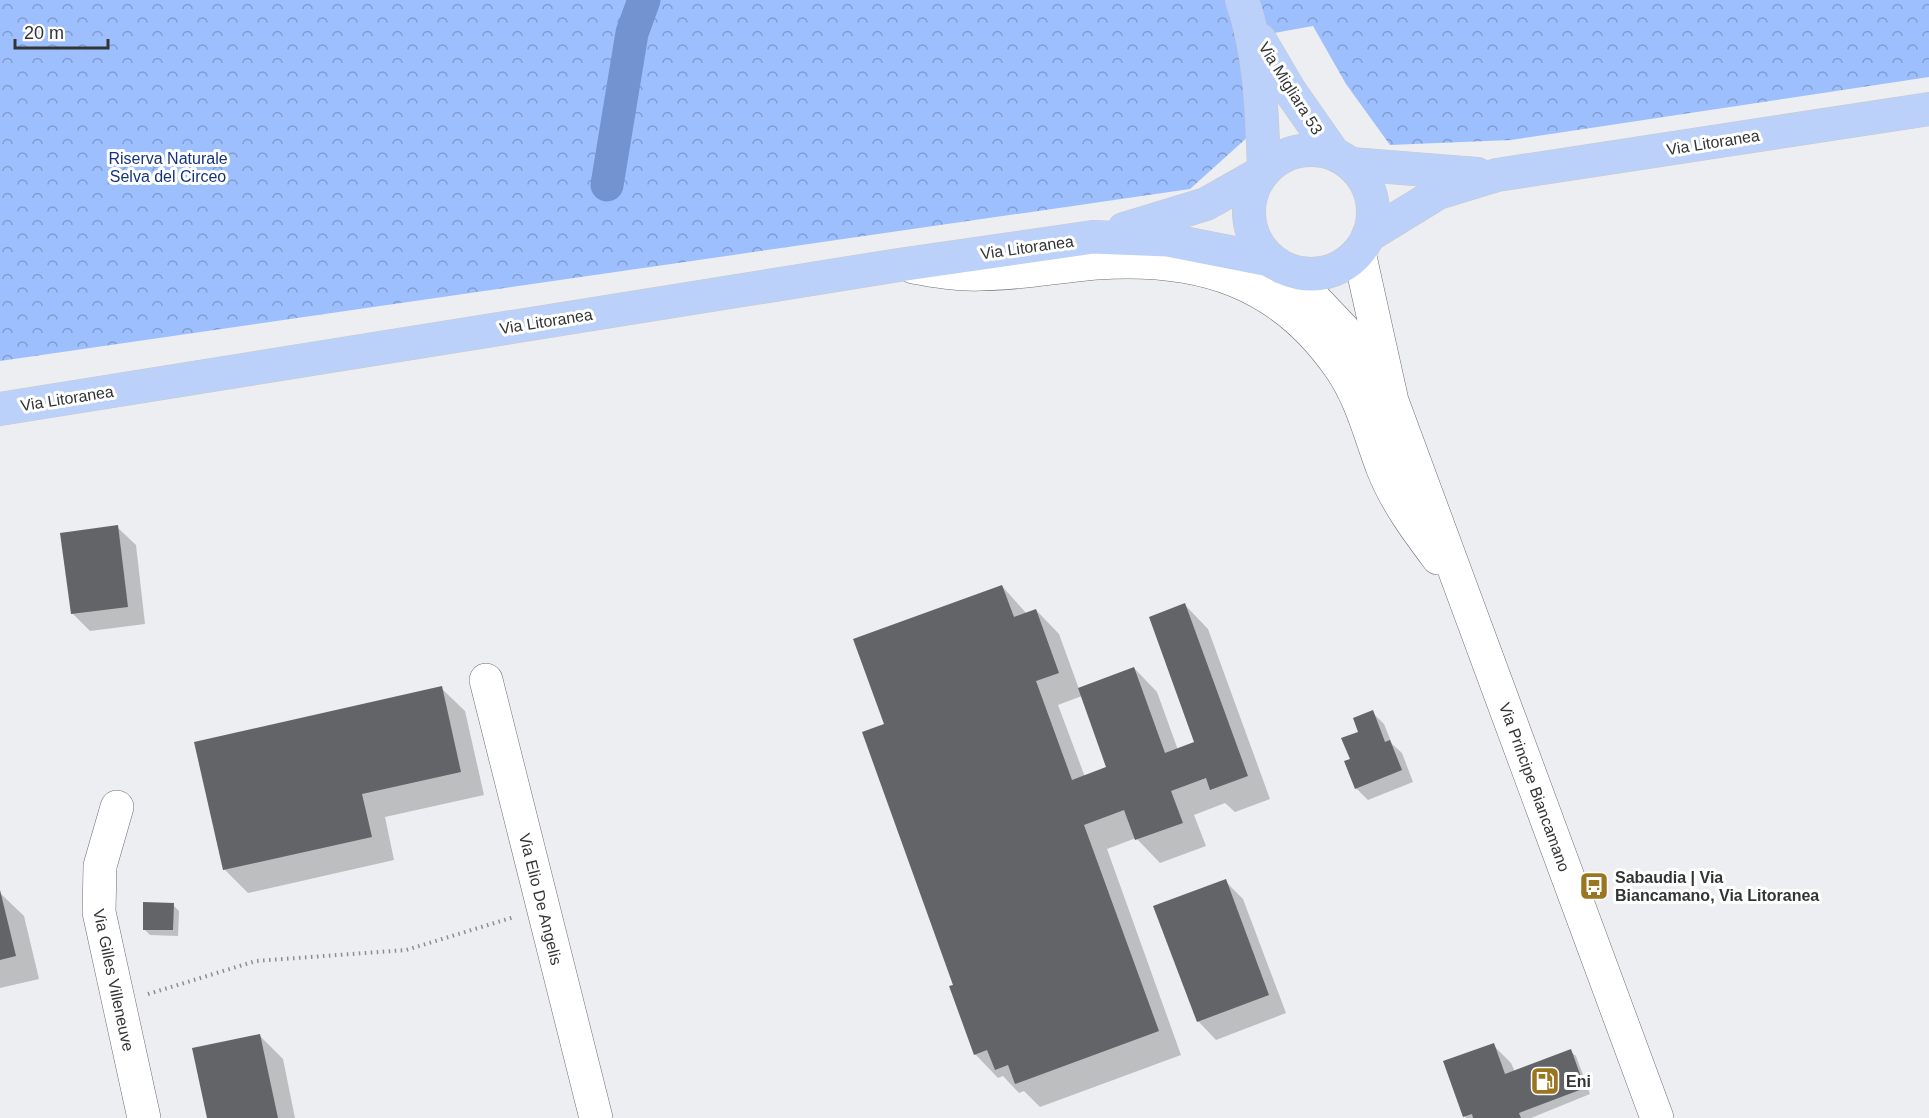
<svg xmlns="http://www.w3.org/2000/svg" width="1929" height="1118" viewBox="0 0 1929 1118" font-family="Arial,sans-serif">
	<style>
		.forest { fill: url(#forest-crowns) }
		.shadow { fill: #0003; fill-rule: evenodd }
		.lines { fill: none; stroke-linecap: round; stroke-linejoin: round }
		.canal { stroke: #7392d0; stroke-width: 33 }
		.building { fill: #636467 }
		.minor-casing { stroke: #6f7072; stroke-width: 34 }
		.major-casing { stroke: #cacaca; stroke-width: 34 }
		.path { stroke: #8c8d8f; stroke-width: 4; stroke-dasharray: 1.5 4.5; stroke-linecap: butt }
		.minor { stroke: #fff; stroke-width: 33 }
		.major { stroke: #bcd1f9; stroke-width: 33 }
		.labels { text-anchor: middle; stroke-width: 6; stroke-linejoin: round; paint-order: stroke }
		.street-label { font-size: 16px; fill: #333435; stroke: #fff }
		.park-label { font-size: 16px; fill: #15347e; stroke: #fff }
		.poi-label { font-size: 16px; font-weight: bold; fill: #333435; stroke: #fff; text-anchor: start }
	</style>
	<defs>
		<pattern id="forest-crowns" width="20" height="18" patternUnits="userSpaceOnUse" patternTransform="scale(1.5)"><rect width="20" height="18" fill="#9ebffe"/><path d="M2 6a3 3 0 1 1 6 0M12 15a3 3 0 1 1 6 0" fill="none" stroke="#819cce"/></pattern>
	</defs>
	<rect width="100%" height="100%" fill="#edeef1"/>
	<polygon class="forest" points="0,0 1929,0 1929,77 1511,140 1390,145 1346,84 1313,26 1242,39 1250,135 1190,189 0,361"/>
	<g class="shadow">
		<polygon points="117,527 136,545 145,624 90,631 72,613"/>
		<path d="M1002,586L1027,614L1036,610L1059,634L1079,689L1134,668L1157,692L1178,750L1196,743L1185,605L1208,629L1270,799L1235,812L1225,803L1194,815L1206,846L1160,863L1136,838L1107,849L1181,1055L1040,1107L1024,1091L1019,1093L1003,1076L998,1078L975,1054L886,725ZM1082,696L1108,768L1085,777L1058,705Z"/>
		<polygon points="441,688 465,711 484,795 385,817 394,860 248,893 224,869"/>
		<polygon points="1372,712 1384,724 1392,744 1402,753 1413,782 1368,800 1356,788 1351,760 1360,733"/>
		<polygon points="1225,881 1243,899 1286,1013 1216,1040 1198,1021"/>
		<polygon points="0,893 24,916 39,979 0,988"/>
		<polygon points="173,905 179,911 178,936 150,935 144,929"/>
		<polygon points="259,1035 283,1059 295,1118 208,1118"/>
		<polygon points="1493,1045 1511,1063 1515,1072 1570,1051 1576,1056 1590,1094 1531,1118 1466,1118 1464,1116"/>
	</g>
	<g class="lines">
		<polyline class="canal" points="607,185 632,33 644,0"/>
	</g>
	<g class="building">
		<polygon points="118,525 128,607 71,614 60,533"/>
		<polygon points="1002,585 1014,617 1036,609 1059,673 1036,681 1072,780 1106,767 1078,688 1134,667 1165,753 1194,742 1149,617 1185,603 1248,776 1210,790 1206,778 1171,791 1183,823 1135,840 1124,810 1084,825 1159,1031 1015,1084 1008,1065 995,1070 987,1050 974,1055 949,986 953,985 862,732 884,724 853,639"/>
		<polygon points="442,686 461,772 362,794 372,837 223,870 194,742"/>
		<polygon points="1373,710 1385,742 1390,740 1402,770 1355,789 1344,761 1350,759 1341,738 1358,732 1353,718"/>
		<polygon points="1226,879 1269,995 1197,1022 1153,906"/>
		<polygon points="0,890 16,956 0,960"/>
		<polygon points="143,902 174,903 173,930 143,930"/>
		<polygon points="260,1034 278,1118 207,1118 192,1048"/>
		<polygon points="1494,1043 1505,1074 1571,1049 1585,1088 1519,1113 1521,1118 1473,1118 1472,1114 1463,1117 1443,1061"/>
	</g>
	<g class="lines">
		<g class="minor-casing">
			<g id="minor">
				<polyline points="1359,252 1392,401 1657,1118"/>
				<path d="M913,267C935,271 958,275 980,274C1020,274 1058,266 1097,263C1200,256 1281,281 1341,369C1362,400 1370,435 1383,469C1396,502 1417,530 1438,558"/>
				<polyline points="1287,270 1344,330 1382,384"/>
				<polyline points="486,680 596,1118"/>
				<polyline points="117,807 100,866 99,912 144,1118"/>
			</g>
		</g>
		<g class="major-casing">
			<g id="major">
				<polyline points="1260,40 1290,91 1334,154"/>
				<circle cx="1311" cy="212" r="62"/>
				<polyline points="1351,164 1477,174"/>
				<path d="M1124,229L1206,204L1264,171C1262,113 1261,55 1242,0"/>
				<polyline points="1368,236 1438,193 1497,175 1929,109"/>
				<polyline points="0,409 899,265 1093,237 1168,240 1270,260"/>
			</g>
		</g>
		<polyline class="path" points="148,994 256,961 406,950 514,917"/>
		<use href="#minor" class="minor"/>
		<use href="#major" class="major"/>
	</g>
	<defs>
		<g id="bus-square" transform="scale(1.5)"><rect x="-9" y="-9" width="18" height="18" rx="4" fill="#9b7621" stroke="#fff"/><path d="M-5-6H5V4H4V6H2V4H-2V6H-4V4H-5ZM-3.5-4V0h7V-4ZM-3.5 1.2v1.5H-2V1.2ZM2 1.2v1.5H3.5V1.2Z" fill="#fff"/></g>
		<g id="fuel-square" transform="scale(1.5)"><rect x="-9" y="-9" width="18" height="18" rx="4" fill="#9b7621" stroke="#fff"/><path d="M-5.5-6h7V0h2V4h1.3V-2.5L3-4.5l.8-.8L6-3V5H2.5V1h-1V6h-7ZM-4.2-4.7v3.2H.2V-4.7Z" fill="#fff"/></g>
	</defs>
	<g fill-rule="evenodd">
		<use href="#bus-square" x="1594" y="886"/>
		<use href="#fuel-square" x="1545" y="1081"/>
	</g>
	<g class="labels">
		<g class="street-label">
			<text transform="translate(1291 88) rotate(58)" y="6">Via Migliara 53</text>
			<text transform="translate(1713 142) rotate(-9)" y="6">Via Litoranea</text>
			<text transform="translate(1027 247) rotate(-8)" y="6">Via Litoranea</text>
			<text transform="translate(546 321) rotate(-9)" y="6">Via Litoranea</text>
			<text transform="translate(67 398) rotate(-9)" y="6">Via Litoranea</text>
			<text transform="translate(1535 787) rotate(70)" y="6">Via Principe Biancamano</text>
			<text transform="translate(541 899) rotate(76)" y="6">Via Elio De Angelis</text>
			<text transform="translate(114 980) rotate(78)" y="6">Via Gilles Villeneuve</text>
		</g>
		<g class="park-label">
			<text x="168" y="164">Riserva Naturale<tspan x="168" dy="18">Selva del Circeo</tspan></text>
		</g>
		<g class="poi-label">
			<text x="1615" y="883">Sabaudia | Via<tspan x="1615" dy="18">Biancamano, Via Litoranea</tspan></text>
			<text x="1566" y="1087">Eni</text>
		</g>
	</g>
	<path d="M15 39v9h93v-9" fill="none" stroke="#333435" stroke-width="3"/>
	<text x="24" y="39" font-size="18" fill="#333435" stroke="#ffffff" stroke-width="4.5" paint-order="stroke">20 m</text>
</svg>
